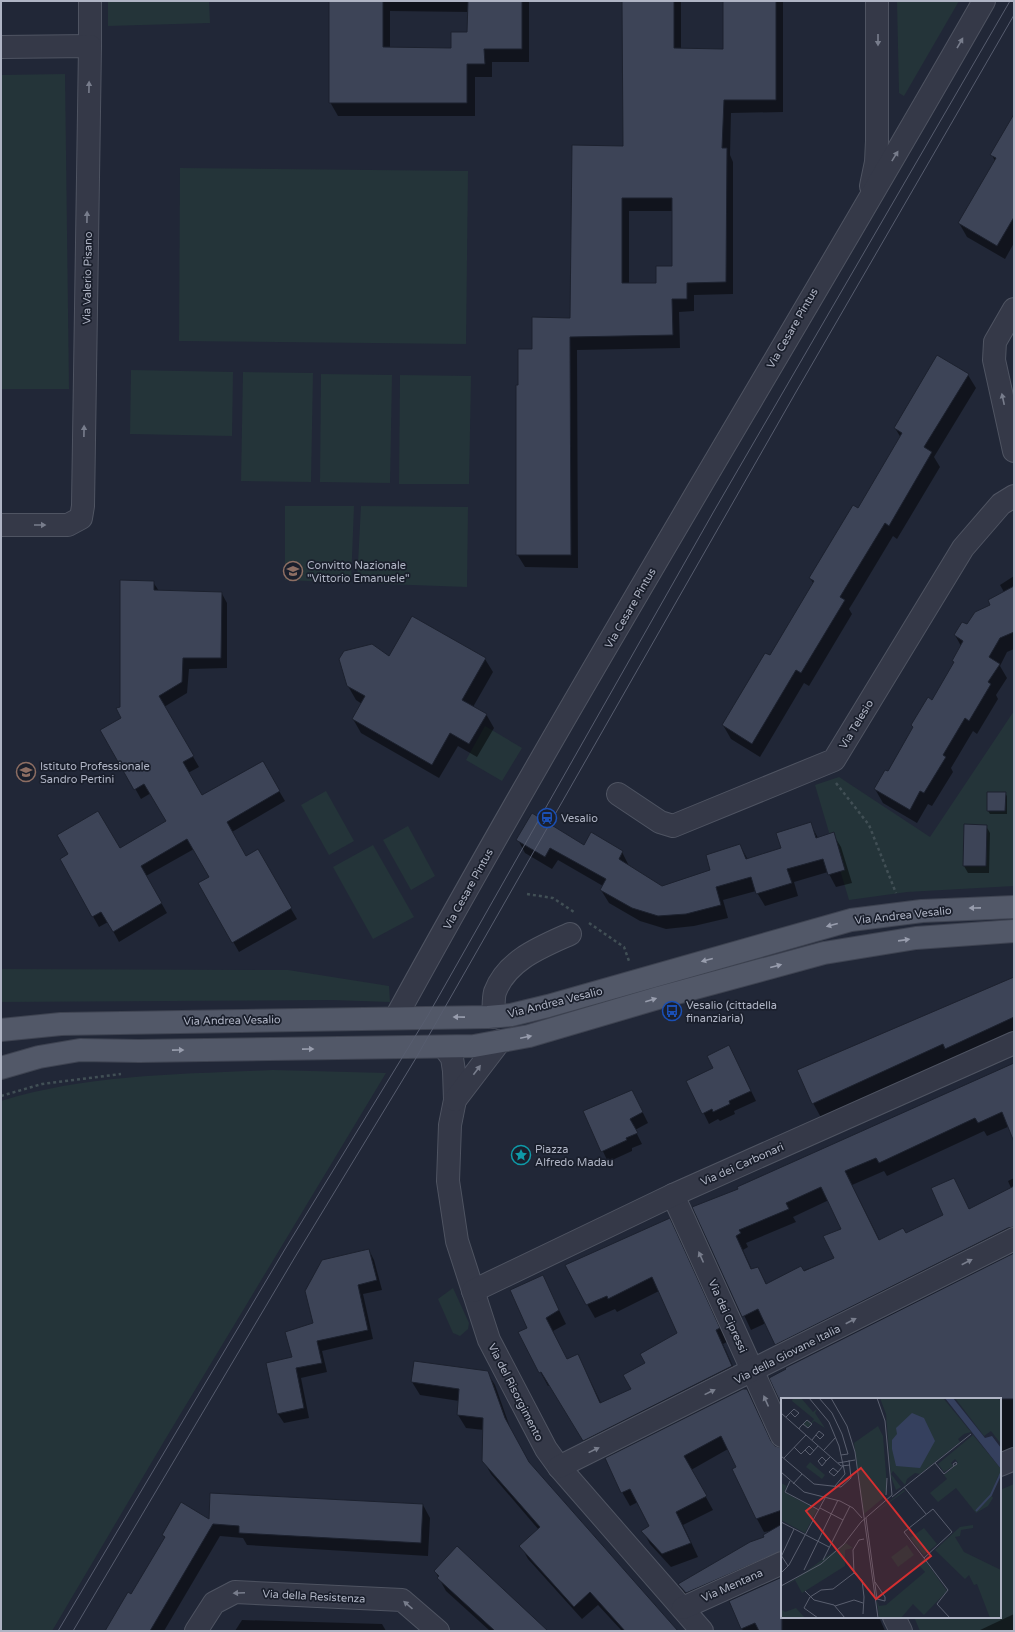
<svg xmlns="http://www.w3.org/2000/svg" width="1015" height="1632" viewBox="0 0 1015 1632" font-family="'Varela Round',sans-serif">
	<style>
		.green { fill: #243439 }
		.shadow { fill: #0007; fill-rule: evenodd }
		.building { fill: #3d4457; stroke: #1c212e; fill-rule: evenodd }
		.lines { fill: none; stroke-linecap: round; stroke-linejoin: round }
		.minor-casing { stroke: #4f5462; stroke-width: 24 }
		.major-casing { stroke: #3e4351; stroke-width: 24 }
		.path { stroke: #414f55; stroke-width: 2.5; stroke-dasharray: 3 3; stroke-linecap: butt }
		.minor { stroke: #353948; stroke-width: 22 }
		.major { stroke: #525868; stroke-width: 22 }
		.tram { stroke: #575d6f; stroke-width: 1 }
		.oneway { fill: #787d8c }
		.oneway2 { fill: #989dad }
		.labels { text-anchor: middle; stroke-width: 3.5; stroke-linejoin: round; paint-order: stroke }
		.street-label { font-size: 11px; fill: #afb4c4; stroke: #1a1f2c }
		.poi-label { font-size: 11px; fill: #afb4c4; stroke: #1a1f2c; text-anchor: start }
		.inset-river { fill: none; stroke: #35405e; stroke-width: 2 }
		.inset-road { fill: none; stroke: #5a5f6f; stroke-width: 1 }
		.view { fill: #d42f30; fill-opacity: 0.15; stroke: #d42f30; stroke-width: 2 }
		.inset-edge { fill: none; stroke: #afb4c4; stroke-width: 2 }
	</style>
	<rect width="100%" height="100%" fill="#212737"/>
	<g class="green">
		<polygon points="108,1 209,1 210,23 108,26"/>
		<polygon points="897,1 959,1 904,96 899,93"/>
		<polygon points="65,74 69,389 1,389 1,75"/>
		<polygon points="180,168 468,171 466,344 179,341"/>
		<polygon points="131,370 233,372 232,436 130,434"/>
		<polygon points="243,372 313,373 311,482 241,481"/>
		<polygon points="321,374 392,375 390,483 320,482"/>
		<polygon points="400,375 471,376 469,484 399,484"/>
		<polygon points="285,506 354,506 351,583 285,580"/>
		<polygon points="361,506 468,507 467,587 357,583"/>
		<polygon points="1014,711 1014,886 907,892 849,900 815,785 839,777 930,837"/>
		<polygon points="485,726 522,748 502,781 466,760"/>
		<polygon points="326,791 354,841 329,855 301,805"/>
		<polygon points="408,826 435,876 411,890 383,840"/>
		<polygon points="373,845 414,917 373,939 333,867"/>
		<polygon points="1,969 288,970 389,986 390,1002 332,1000 1,1002"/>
		<path d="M273,1070L386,1073L166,1438L52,1631H1V1101C87,1074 184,1074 273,1070Z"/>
		<polygon points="453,1288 469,1323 468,1329 460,1336 453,1333 438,1299"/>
		<polygon points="1014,1484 1014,1631 920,1631 914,1617 1000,1617 1000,1490"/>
	</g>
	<g class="shadow">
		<path d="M330,1H529V62H492V77H475V116H338L330,102ZM390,11L469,12L468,33L452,49H390Z"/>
		<path d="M624,1H681V49L724,50V1H783V112L731,113L730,155L733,162V294L694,295V311L679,312L680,348L577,350L578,568L525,567L517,554L519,386L533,350L571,319L624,147ZM629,211H673V267L657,284H629Z"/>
		<polygon points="1014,116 1014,243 1005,259 967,237 959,223 995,161 992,155"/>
		<polygon points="968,375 976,388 934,457 940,467 897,539 893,536 854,601 849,609 852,614 809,686 804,683 760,757 731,739 723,725 770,657 814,584 810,578 858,509 901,438 895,428"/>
		<polygon points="1014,576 1014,649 1007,652 1000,666 1007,678 996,695 998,699 977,734 973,731 951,768 953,772 932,806 928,804 917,823 883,803 875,789 888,773 955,664 953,661 961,646 955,635 991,605 1004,592 1000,585"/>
		<polygon points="153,582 159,591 221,592 227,603 227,668 189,669 187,693 164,707 199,767 188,773 202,797 262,762 285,801 232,832 246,857 257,851 297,919 239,952 200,884 210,878 194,849 146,876 167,913 119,942 108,922 99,927 82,897 119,850 167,822 151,793 141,799 102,730 123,718 121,708"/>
		<polygon points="389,657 485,659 493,672 473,707 486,714 494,728 477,757 458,746 439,778 361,733 353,719 362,704 356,700 348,686"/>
		<polygon points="1005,793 1007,796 1007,814 990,814 988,811"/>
		<polygon points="810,823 818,838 833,834 841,847 852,883 836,887 828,872 794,882 798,896 765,906 756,891 723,900 728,918 694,926 666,929 640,921 609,903 601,890 603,886 558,860 552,869 525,853 518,840 585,846 622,852 629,866 662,887 712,870 740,845 748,860 782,849"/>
		<polygon points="986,826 990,833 989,873 968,873 964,866"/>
		<polygon points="1014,977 1014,1042 824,1123 813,1103"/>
		<polygon points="729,1046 756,1101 734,1111 735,1114 720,1121 718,1119 709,1124 688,1081 714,1068"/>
		<path d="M1014,1063V1130L1010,1126L987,1136L984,1131L887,1176L884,1171L852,1185L880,1241L905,1234L969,1210L1011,1188L1008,1181L1014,1178V1242L783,1358L766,1323L751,1330L694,1208L740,1189ZM829,1200L842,1229L835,1258L767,1285L758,1268L752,1270L743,1250L748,1247L746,1243L796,1222L793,1217Z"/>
		<polygon points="637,1101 648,1123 635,1130 642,1144 632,1148 632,1151 608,1162 584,1111"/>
		<polygon points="669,1219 727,1342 723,1344 739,1380 592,1454 550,1385 548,1386 519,1333 528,1328 542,1276 566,1324 553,1331 567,1360 578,1355 601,1403 632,1389 646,1364 678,1334 659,1291 617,1312 615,1309 595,1318 587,1304"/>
		<polygon points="369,1250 374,1260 382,1290 363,1294 373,1339 322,1351 327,1372 301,1378 309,1418 284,1423 278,1414 294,1357 314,1324"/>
		<polygon points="1014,1254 1014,1454 1000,1460 1000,1399 782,1399 782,1403 771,1378"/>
		<polygon points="414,1362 487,1372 495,1385 512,1433 529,1463 676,1631 622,1631 598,1605 582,1619 528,1559 521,1546 539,1530 491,1474 483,1460 484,1430 466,1428 458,1415 459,1401 420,1395 412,1382"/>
		<polygon points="746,1390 774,1447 782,1449 782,1566 687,1598 679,1584 766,1537 771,1531 764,1532 757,1519 733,1470 737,1468 728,1449 691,1470 713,1510 683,1525 698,1557 671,1567 650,1544 643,1531 650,1526 638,1502 630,1506 622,1492"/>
		<polygon points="423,1505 430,1518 428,1556 247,1545 243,1538 220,1536 164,1631 107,1631 132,1595 165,1539 163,1535 210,1521"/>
		<polygon points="435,1571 547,1631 490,1631 446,1591"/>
		<polygon points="782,1578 782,1617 879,1617 885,1631 743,1631 730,1601"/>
		<polygon points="1014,1614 1014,1631 978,1631"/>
		<polygon points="242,1620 382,1624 386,1631 235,1631"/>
	</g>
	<g class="building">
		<polygon points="329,1 383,1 383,47 451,48 451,32 467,32 468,1 522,1 522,49 484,49 485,64 467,64 467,103 329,103"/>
		<path d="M622,1H674V48L723,49V1H776V100H724L722,148H727L726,282L687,283V299H672L673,335L570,337L571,555H516V385H518V349H532V317L570,318L572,145L623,146ZM622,198H672V266H656V283H622Z"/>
		<polygon points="1014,114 1014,217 997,246 958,223 996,158 990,155"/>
		<polygon points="937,355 969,374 924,447 932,452 889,526 885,523 846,587 840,597 845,600 801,673 796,670 752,744 722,725 765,653 770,655 814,581 809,578 853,505 858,508 902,433 894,428"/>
		<polygon points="120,580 154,581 154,590 222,592 221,658 183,658 182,682 159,696 194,756 183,762 202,795 263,761 280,791 227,822 246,856 258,849 292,908 232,943 198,883 209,877 187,839 141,866 162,903 113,932 101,912 92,917 60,859 68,854 57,835 98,811 120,848 166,821 144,784 134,790 100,730 121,718 116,708 120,707"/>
		<polygon points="1014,586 1014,632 1000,638 989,657 1000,664 988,682 991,684 969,721 965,718 943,755 946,757 924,793 920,791 910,810 874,789 885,770 888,771 913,727 911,725 928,697 932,700 954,662 952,661 963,641 954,635 962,622 967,624 975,612 990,605 988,600"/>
		<polygon points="412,616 486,658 462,700 487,714 469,744 450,733 432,765 352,719 365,696 347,686 339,659 344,651 372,644 389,656"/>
		<polygon points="987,792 1006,792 1005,811 987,811"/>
		<polygon points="532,813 584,845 591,832 623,851 619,859 662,886 710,870 706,855 740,844 746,859 781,848 776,833 811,822 816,838 834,832 845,870 828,875 823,859 787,869 792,883 756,894 751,877 716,887 721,905 686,914 658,916 632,908 600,890 606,879 550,848 545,857 516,840"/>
		<polygon points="964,824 987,825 986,866 963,866"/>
		<polygon points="1014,977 1014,1017 945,1049 943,1044 812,1104 797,1070"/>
		<polygon points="729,1045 751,1091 729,1101 730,1104 713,1112 712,1109 702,1114 686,1081 713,1068 707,1056"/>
		<path d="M1014,1063V1142L1002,1112L978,1123L975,1118L879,1163L876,1158L845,1171L879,1240L903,1228L906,1233L943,1215L931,1188L954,1178L969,1209L1014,1186V1227L1008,1228L775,1345L758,1309L742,1317L692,1207L738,1189L737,1187ZM821,1187L841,1229L823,1236L834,1258L804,1271L801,1266L766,1284L758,1267L751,1269L736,1236L741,1233L739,1230L789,1209L786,1203Z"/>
		<polygon points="632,1090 643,1112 630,1119 638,1133 626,1138 627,1140 601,1152 583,1111"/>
		<polygon points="670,1218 720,1328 716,1330 732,1366 583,1441 541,1372 539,1373 518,1332 527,1328 510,1290 543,1275 559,1310 546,1318 567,1359 578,1354 600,1403 631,1389 623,1375 645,1363 640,1354 677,1333 652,1277 608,1299 607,1296 586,1305 565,1265"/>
		<polygon points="369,1249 377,1280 358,1285 368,1330 317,1341 322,1363 296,1368 304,1408 277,1414 266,1363 292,1357 285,1332 313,1323 305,1291 322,1260"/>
		<polygon points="1014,1253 1014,1399 782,1399 782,1406 769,1378 786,1369 785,1368"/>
		<polygon points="414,1361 488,1371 505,1418 529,1462 678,1631 625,1631 590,1592 574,1607 519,1546 540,1527 482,1461 483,1418 457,1415 459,1389 411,1382"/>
		<polygon points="743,1389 747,1389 771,1441 775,1446 782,1448 782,1510 756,1519 732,1469 736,1467 721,1436 684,1456 707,1496 676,1512 691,1543 662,1554 641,1531 649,1526 630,1489 621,1493 605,1458"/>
		<polygon points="210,1493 423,1504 421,1543 239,1533 239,1526 213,1524 150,1631 105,1631 128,1592 131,1594 165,1537 162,1535 181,1502 209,1519"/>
		<polygon points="782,1524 782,1551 686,1593 678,1584 750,1542 764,1537 763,1535"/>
		<polygon points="457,1546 548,1631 495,1631 437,1578 439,1576 434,1571"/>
		<polygon points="782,1577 782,1631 759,1631 755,1623 741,1629 729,1601"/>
	</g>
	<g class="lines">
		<g class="minor-casing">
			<g id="minor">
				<polyline points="90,46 90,1"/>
				<polyline points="1,47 90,46 83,506 81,518 68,525 1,525"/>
				<polyline points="871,186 876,162 877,141 877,1"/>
				<polyline points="1014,309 995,342 994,360 1014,451"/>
				<polyline points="618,794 660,822 673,826 834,760 963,548 1001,504 1014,496"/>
				<path d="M396,1017C584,674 790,341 984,1"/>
				<path d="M493,1017C494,1009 493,999 495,992C507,960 541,947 570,934"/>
				<polyline points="444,1047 452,1058 454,1071 455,1100 450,1125 448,1181 457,1241 489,1340 546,1449 559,1467 702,1631"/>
				<polyline points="455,1100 500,1041"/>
				<polyline points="673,1195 782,1436"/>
				<polyline points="473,1291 673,1195 1014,1043"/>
				<polyline points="1000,1465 1014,1459"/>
				<polyline points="559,1467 1014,1239"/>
				<polyline points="683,1608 782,1563"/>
				<polyline points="894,1617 901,1631"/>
				<polyline points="196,1631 214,1603 235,1592 402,1600 438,1631"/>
			</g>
		</g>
		<g class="major-casing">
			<g id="major">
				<polyline points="1,1030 61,1024 488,1017 511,1015 548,1006 851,920 922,911 1014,907"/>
				<polyline points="1,1068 39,1057 80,1050 139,1051 474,1046 529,1036 658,998 824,953 916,938 1014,931"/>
			</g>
		</g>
		<g class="path">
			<polyline points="836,783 869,825 896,893"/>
			<polyline points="527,894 553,898 574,912"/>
			<polyline points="589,923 624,947 629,961"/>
			<polyline points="1,1096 42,1084 121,1074"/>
		</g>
		<use href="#minor" class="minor"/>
		<use href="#major" class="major"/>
		<g class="tram">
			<polyline points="58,1631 285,1249 427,1017 714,511 1010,1"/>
			<polyline points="73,1631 295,1257 416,1058 796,392 1014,15"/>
		</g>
	</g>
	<defs><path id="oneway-solid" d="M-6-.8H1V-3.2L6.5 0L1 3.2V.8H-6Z"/></defs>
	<g class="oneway">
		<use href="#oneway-solid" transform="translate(878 40) rotate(90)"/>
		<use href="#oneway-solid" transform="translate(960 43) rotate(-60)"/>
		<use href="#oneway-solid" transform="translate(89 87) rotate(-89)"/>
		<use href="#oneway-solid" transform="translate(895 156) rotate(-58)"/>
		<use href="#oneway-solid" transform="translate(87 217) rotate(-89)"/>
		<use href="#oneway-solid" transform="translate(1003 399) rotate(-102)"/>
		<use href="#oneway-solid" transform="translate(84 431) rotate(-89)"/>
		<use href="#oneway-solid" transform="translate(40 525)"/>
		<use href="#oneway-solid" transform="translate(477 1070) rotate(-53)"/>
		<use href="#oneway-solid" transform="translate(701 1257) rotate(-114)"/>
		<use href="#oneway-solid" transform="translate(967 1262) rotate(-27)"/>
		<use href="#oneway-solid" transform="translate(851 1321) rotate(-27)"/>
		<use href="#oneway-solid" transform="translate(710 1392) rotate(-26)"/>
		<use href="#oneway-solid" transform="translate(766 1401) rotate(-114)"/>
		<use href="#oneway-solid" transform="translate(594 1450) rotate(-26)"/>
		<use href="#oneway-solid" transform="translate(239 1593) rotate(177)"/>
		<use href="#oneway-solid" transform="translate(408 1605) rotate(-139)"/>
	</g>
	<g class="oneway2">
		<use href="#oneway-solid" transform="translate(975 908) rotate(179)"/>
		<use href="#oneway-solid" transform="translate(832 925) rotate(165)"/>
		<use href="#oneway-solid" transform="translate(904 940) rotate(-8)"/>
		<use href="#oneway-solid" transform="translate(707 960) rotate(165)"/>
		<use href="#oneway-solid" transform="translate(776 966) rotate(-15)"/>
		<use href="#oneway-solid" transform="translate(651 1000) rotate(-17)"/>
		<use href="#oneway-solid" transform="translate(459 1017) rotate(-179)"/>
		<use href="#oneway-solid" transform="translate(526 1037) rotate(-12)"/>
		<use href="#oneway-solid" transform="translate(308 1049) rotate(-1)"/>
		<use href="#oneway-solid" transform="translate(178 1050) rotate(-1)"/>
	</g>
	<defs>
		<g id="school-ring" transform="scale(1)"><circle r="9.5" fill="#1a1f2c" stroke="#8d6e63" stroke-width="1.5"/><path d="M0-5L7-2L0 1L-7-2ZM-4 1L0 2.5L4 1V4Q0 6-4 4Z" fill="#8d6e63"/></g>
		<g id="station-ring" transform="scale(1)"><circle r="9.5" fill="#1a1f2c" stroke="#1a4fb4" stroke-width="1.5"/><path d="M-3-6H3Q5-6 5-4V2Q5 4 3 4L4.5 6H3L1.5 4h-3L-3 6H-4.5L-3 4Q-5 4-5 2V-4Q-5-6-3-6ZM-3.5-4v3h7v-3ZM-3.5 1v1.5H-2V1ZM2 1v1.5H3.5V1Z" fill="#1a4fb4"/></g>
		<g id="bus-ring" transform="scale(1)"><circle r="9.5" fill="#1a1f2c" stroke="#1a4fb4" stroke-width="1.5"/><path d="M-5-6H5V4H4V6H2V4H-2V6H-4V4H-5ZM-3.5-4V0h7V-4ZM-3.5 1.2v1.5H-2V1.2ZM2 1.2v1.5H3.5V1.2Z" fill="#1a4fb4"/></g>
		<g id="sight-ring" transform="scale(1)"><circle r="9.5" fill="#1a1f2c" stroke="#0f9aa8" stroke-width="1.5"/><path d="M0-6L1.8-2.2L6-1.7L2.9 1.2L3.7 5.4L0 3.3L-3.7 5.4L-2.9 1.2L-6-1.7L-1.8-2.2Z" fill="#0f9aa8"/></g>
	</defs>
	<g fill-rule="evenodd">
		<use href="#school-ring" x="293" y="571"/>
		<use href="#school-ring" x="26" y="772"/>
		<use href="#station-ring" x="547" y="818"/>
		<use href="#bus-ring" x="672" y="1011"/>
		<use href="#sight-ring" x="521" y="1155"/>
	</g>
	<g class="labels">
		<g class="street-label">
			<text transform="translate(87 278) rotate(-89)" y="4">Via Valerio Pisano</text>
			<text transform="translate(792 328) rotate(-60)" y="4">Via Cesare Pintus</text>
			<text transform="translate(630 608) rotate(-60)" y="4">Via Cesare Pintus</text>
			<text transform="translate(856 724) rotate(-59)" y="4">Via Telesio</text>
			<text transform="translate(468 889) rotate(-61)" y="4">Via Cesare Pintus</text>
			<text transform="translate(903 915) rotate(-6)" y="4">Via Andrea Vesalio</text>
			<text transform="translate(555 1002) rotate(-14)" y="4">Via Andrea Vesalio</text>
			<text transform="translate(232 1020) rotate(-1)" y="4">Via Andrea Vesalio</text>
			<text transform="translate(742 1164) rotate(-24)" y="4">Via dei Carbonari</text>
			<text transform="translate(728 1316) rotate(66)" y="4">Via dei Cipressi</text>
			<text transform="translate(787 1354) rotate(-27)" y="4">Via della Giovane Italia</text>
			<text transform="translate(516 1392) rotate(63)" y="4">Via del Risorgimento</text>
			<text transform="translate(732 1585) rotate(-24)" y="4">Via Mentana</text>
			<text transform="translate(314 1596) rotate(3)" y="4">Via della Resistenza</text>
		</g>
		<g class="poi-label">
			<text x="307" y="569">Convitto Nazionale<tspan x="307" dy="13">"Vittorio Emanuele"</tspan></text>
			<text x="40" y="770">Istituto Professionale<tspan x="40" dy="13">Sandro Pertini</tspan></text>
			<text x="561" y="822">Vesalio</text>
			<text x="686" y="1009">Vesalio (cittadella<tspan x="686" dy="13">finanziaria)</tspan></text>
			<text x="535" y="1153">Piazza<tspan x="535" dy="13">Alfredo Madau</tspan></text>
		</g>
	</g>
	<g transform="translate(781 1398)">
		<rect width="220" height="220" fill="#212737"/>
		<path d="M12,0H20L32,14L36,11L34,15L44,30L33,23L27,30L22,26L26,22L30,25L33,21L11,3ZM99,0H162L190,34L183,36L177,41L179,44L139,76L134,75L126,81L124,87L112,73L110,76L120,89L115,92L110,79L105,16ZM174,0H216L220,3V46L210,33L203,38ZM97,28L102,38L106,88L102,100L83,116L73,45ZM192,37L220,71V78H217L210,97L212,100L207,108L195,115L175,90L157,104L149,95L166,81L163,77L177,65L174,61L170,65L172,68L163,74L157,66ZM29,64L44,77L41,81L25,69ZM0,85L6,88L3,94L36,112L24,135L0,122ZM123,92L124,93L86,121ZM192,127V130L180,132L179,138L174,139L183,154L220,172V220H209L196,186L193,187L188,177L184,181L154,152L179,129ZM143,130L156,146L143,157L129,140ZM65,145L72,150L64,152V168L21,195L14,182L0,191ZM126,147L133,157L117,169L110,159ZM143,161L166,193L143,217L132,206L120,220H98L96,202L98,208L105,207L144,174L137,166ZM15,210L24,220H0V211L4,214Z" fill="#243439"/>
		<path d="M164,0H172L204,40L211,38L220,50V71ZM131,15L143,20L154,43L139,70L115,68L111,51V42L116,36L115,30Z" fill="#35405e"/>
		<path class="inset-river" d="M195,113L210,97L220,75"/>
		<path class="inset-road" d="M28,0L48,24L58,48L64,76L54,88M38,0L51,15L61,36L67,56L60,57M50,0L66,28L74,54L97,220M96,0L104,23L111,97M0,15L60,68L69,67M5,19L13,11L18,15L14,19L10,15M18,31L19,29L26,22L31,26L27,30L22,26M31,42L38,33L43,37L39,41L35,37M13,49L20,56L24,52M43,52L55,39M33,53L28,48L24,52L29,57L37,48M0,58L33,86L60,89L70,80L68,62M3,60L25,37M45,63L41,59L37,63L41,68L45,63L49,59M57,65L74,62M154,65L163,76L173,68L176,66L175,64L172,66L173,68M0,74L23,94L59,103L72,110L81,120M57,74L52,70L48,74L53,78L57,74L62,68M9,83L4,94L38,112M12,86L21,76M123,89L145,116M105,97L106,80M111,99L190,36M39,110L62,122M152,111L171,134L143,160L123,134ZM85,120L96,201L104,203V199L94,184M0,124L48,149M0,157L7,168M0,159L13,131M143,160L167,192L156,206L169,220M42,162L69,108M23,172L57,102M0,175L8,167L44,100M73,175L81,182L83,199L82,216M0,188L40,166L63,146L80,124L111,97M24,193L33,202L53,207L64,220M54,208L73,202L82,205M37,220L23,210L29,199L40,192L52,191L73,175L72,152L78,142L83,141"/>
		<path class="view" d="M80,70L150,158L95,201L25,113Z"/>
		<rect width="220" height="220" class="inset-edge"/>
	</g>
	<rect width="1015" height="1632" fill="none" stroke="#afb4c4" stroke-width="4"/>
</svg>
